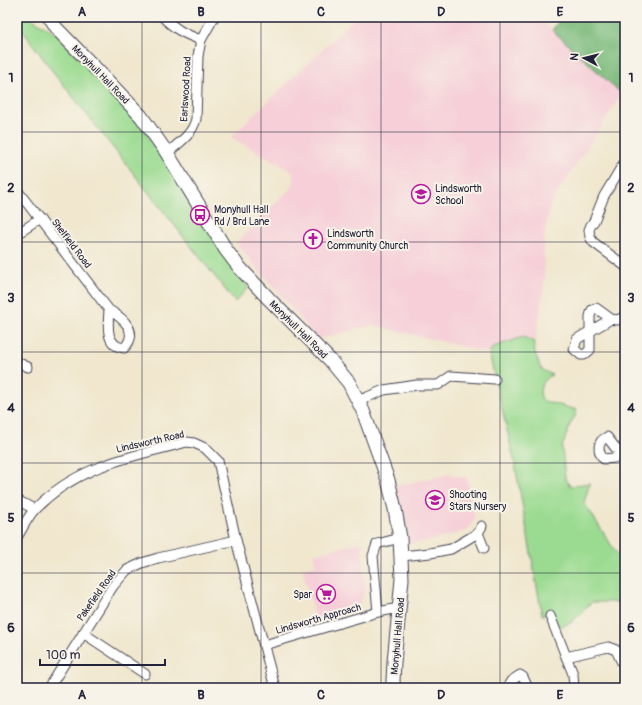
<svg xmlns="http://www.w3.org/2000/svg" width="642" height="705" viewBox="0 0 642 705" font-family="Pangolin,sans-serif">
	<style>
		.built { fill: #f6cfd8 }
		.green { fill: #9bdb91; stroke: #5e7e66 }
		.forest { fill: #7cbb7b; stroke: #4f6e5b }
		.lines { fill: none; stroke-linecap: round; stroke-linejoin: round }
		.street-casing { stroke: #414051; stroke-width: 11 }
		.secondary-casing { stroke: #414051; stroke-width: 15 }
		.street { stroke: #fff; stroke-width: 9 }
		.secondary { stroke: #fff; stroke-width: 13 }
		.grid { fill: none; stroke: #22223b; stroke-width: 1; stroke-opacity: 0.55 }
		.labels { text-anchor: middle; stroke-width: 4; stroke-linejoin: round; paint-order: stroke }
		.street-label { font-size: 10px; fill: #22223b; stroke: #f7f3e8 }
		.poi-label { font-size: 10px; fill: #22223b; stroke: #f7f3e8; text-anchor: start }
		.neatline { fill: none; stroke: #22223b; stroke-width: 1.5 }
		.grid-label { font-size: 13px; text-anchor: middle; font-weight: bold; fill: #22223b }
	</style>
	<rect width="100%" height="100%" fill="#f7f3e8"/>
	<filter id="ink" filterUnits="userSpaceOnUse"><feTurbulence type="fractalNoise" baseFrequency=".025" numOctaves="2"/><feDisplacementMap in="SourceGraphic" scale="8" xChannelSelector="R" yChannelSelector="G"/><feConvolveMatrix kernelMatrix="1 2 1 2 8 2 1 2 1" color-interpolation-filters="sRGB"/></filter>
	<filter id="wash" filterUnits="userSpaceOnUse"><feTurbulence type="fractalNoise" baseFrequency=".012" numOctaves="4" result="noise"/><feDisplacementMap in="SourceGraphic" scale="16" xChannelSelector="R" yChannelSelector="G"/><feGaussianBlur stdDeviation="0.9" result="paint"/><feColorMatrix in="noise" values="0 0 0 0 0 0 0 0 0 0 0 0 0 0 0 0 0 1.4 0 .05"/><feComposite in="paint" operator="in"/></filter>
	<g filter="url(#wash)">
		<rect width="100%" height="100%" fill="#f0e7ce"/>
		<g class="built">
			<polygon points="356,17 535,17 552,30 622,94 551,203 544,235 544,287 535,342 523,337 493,347 489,353 373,325 318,339 236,243 294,185 293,172 231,137"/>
			<polygon points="449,474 467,478 475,518 467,531 434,540 409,543 395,486"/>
			<polygon points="362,542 365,591 359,604 316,620 302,568 316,565 314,554"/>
		</g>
		<g class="green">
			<polygon points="17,17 29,17 57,34 140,124 248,288 235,302 51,69 17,23"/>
			<path d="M523,337L535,342L534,350L541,369L552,375C543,380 535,392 544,401L577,410L575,416L571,422L562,447L565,478L570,486L590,483L584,502L620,559L625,560V602H592L572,622L558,628L551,614L542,615L515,464L489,353L493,347Z"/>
		</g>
		<polygon class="forest" points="562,17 625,17 625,90 622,94 552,30"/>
	</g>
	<g filter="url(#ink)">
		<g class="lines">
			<g class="street-casing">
				<g id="street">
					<path d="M163,17C175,29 184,34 201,40"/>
					<path d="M167,153C179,143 192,135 196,119L198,56L201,40L214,17"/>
					<polyline points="625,161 604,196 594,221 591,225 589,230 590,237 593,242 625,266"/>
					<path d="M17,190L109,310C123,318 140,332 124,348C105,346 108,325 109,310"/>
					<polyline points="17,234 40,219"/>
					<polyline points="611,319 596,308 592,310 590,316 590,350 584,355 581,355 574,349 577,339 611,319 617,320 625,317"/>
					<polyline points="17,362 28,367"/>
					<polyline points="358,401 384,390 417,385 438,385 451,376 495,379"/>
					<path d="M621,455L614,458L604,459C597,452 597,441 607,437L621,455L625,457"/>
					<polyline points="17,500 34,509"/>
					<polyline points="482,526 478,533 484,548"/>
					<path d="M17,537C23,528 28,516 35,509C78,465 130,457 187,442L194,443L205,448L218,461L236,540L275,688"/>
					<polyline points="402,556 430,553 451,549 478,533"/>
					<polyline points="378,612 373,556 377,544 400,538"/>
					<polyline points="550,616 573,674 574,688"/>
					<polyline points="83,633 145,674"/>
					<polyline points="264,645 378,612 399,608"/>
					<polyline points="566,657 608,647 616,650 625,669"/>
					<polyline points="49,688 113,586 127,570 142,563 158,558 236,540"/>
					<polyline points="507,688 511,681 520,675 523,677 528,688"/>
				</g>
			</g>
			<g class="secondary-casing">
				<polyline id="secondary" points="49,17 56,28 99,72 141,116 167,153 226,250 239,267 269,299 330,360 349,383 363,411 388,480 395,509 400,538 402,579 394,662 393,681 394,688"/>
			</g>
			<use href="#street" class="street"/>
			<use href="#secondary" class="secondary"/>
		</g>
	</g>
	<path class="grid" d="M142,17V688M261,17V688M381,17V688M500,17V688M17,132H625M17,242H625M17,352H625M17,463H625M17,573H625"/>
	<defs>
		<g id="school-ring" transform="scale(1)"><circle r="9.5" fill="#f7f3e8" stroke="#b5179e" stroke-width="1.5"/><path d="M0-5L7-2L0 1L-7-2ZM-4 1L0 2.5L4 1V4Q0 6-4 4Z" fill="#b5179e"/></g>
		<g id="bus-ring" transform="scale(1)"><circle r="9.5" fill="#f7f3e8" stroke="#b5179e" stroke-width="1.5"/><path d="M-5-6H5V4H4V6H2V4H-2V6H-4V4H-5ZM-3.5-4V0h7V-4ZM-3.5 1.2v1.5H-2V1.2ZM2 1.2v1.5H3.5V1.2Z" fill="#b5179e"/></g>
		<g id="church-ring" transform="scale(1)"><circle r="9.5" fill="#f7f3e8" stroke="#b5179e" stroke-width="1.5"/><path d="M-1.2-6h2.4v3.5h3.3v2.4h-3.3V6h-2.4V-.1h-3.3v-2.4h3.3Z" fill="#b5179e"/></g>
		<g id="supermarket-ring" transform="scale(1)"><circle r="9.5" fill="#f7f3e8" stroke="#b5179e" stroke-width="1.5"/><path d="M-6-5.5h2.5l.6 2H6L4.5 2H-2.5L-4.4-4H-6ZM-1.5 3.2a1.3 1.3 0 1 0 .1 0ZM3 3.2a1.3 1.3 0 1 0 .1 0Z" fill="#b5179e"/></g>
	</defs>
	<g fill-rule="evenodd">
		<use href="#school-ring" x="421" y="194"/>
		<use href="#bus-ring" x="200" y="215"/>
		<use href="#church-ring" x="313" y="239"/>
		<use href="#school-ring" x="435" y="500"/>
		<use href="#supermarket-ring" x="326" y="594"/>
	</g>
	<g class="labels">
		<g class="street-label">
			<text transform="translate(101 74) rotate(46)" y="4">Monyhull Hall Road</text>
			<text transform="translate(185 89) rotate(-87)" y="4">Earlswood Road</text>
			<text transform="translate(72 243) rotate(53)" y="4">Shelfield Road</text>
			<text transform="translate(299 329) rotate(45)" y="4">Monyhull Hall Road</text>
			<text transform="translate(150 441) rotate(-13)" y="4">Lindsworth Road</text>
			<text transform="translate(96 595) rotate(-55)" y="4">Pakefield Road</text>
			<text transform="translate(318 618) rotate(-16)" y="4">Lindsworth Approach</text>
			<text transform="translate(397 636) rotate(-85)" y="4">Monyhull Hall Road</text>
		</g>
		<g class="poi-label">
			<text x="435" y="192">Lindsworth<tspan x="435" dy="12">School</tspan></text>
			<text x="214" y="213">Monyhull Hall<tspan x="214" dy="12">Rd / Brd Lane</tspan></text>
			<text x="327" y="237">Lindsworth<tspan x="327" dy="12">Community Church</tspan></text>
			<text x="449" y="498">Shooting<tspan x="449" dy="12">Stars Nursery</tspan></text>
			<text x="312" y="598" text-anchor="end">Spar</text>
		</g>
	</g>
	<rect width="642" height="705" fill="none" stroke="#f7f3e8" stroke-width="44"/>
	<g transform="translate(584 58) rotate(277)" stroke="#f7f3e8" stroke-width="3" paint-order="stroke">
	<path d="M0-3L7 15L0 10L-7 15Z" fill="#22223b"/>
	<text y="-6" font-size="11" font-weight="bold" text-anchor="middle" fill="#22223b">N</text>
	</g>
	<path d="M40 659v6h125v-6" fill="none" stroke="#22223b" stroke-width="2"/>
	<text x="46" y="659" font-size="12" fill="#22223b" stroke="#f7f3e8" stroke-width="3" paint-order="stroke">100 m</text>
	<rect x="22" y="22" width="598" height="661" class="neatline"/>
	<g class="grid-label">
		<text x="82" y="16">A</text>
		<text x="201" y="16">B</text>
		<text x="321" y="16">C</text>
		<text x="441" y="16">D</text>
		<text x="560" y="16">E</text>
		<text x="11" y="82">1</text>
		<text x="631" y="82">1</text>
		<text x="11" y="192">2</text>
		<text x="631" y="192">2</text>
		<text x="11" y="302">3</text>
		<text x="631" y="302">3</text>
		<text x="11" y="412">4</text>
		<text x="631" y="412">4</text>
		<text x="11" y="522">5</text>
		<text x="631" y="522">5</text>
		<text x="11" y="632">6</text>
		<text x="631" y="632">6</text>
		<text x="82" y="699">A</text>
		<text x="201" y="699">B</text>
		<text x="321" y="699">C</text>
		<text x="441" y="699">D</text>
		<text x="560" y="699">E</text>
	</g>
</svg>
